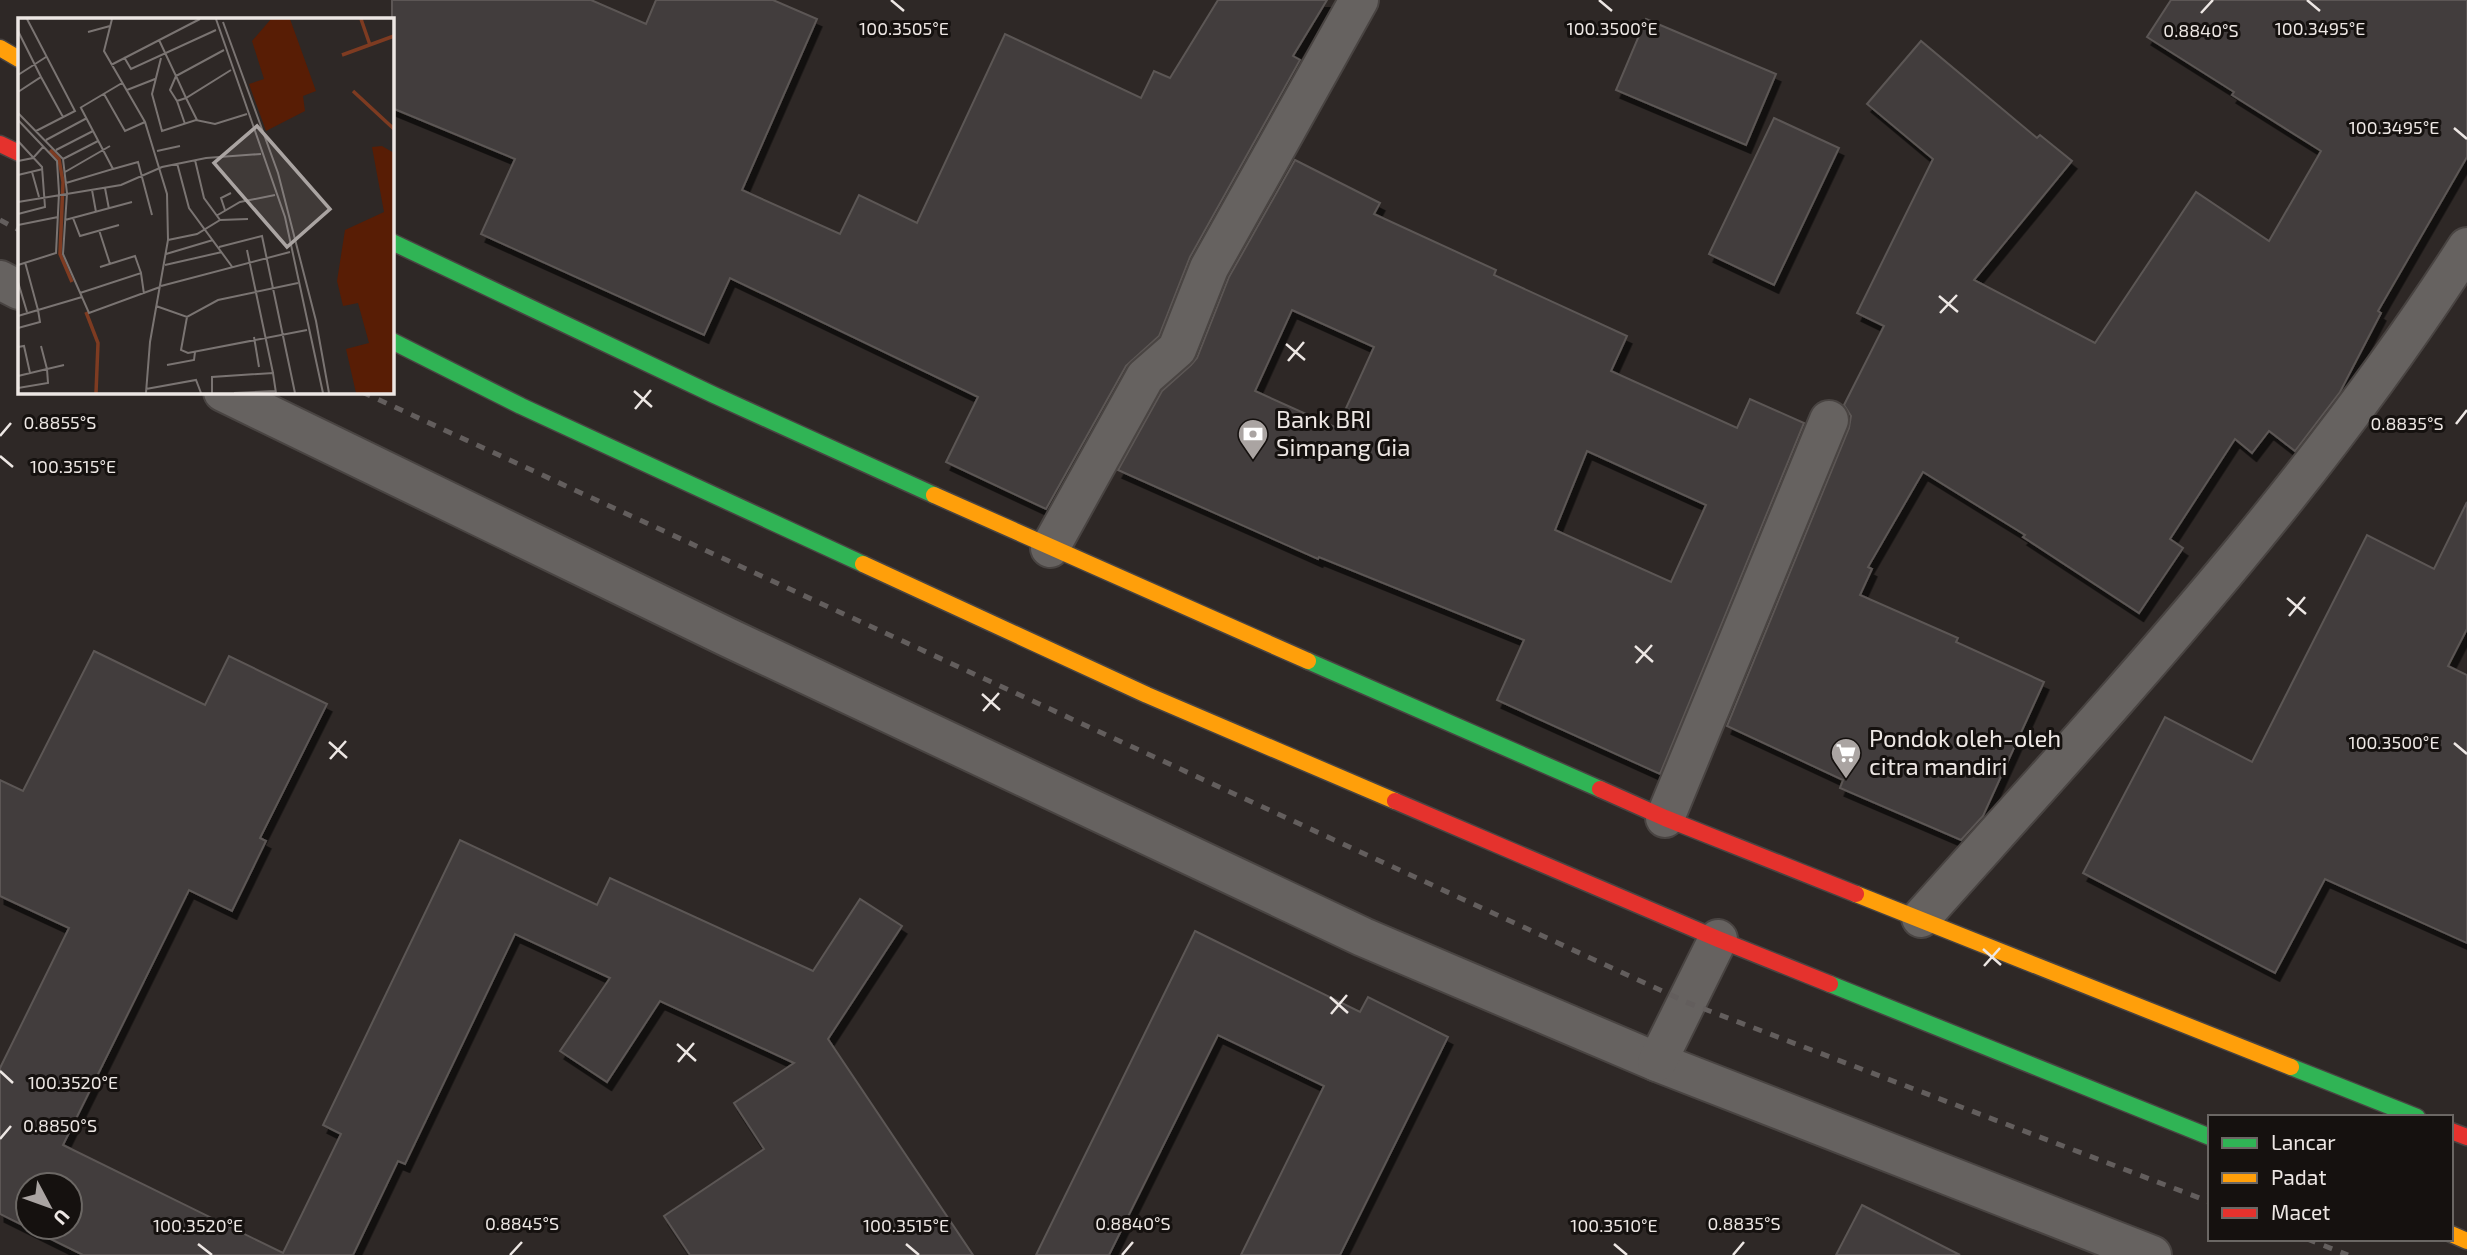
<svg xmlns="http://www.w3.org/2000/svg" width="2467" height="1255" viewBox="0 0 2467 1255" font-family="'Exo 2',sans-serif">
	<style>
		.building { fill: #423d3c; stroke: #5c5755; stroke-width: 2; fill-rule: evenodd; filter: url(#shadow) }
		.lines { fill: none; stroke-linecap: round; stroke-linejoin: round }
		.street-casing { stroke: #494442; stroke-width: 42 }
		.fast-casing { stroke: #494442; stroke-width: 19 }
		.slow-casing { stroke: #494442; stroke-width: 19 }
		.jam-casing { stroke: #494442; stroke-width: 19 }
		.street { stroke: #666260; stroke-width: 38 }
		.fast { stroke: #30b455; stroke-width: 16 }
		.slow { stroke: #ff9f0a; stroke-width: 16 }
		.jam { stroke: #e5322d; stroke-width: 16 }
		.rail { stroke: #635e5d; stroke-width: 5; stroke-dasharray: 9 9; stroke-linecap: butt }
		.ticks { fill: none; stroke: #ede7e4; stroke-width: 2.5 }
		.labels { text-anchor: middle; stroke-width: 6; stroke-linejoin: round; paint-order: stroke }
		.poi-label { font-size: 24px; fill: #ede7e4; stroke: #15110f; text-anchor: start }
		.inset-river { fill: none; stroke: #7e3b21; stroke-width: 3.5 }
		.inset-road { fill: none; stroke: #7a7472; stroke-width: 2 }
		.view { fill: #aaa4a2; fill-opacity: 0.15; stroke: #aaa4a2; stroke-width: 3.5 }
		.inset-edge { fill: none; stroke: #ede7e4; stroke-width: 3.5 }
		.ticks-label { font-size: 18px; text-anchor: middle; fill: #ede7e4; stroke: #15110f; stroke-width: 6; stroke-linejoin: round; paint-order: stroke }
	</style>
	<defs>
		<filter id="shadow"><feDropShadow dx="4.5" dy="8" stdDeviation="0" flood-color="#0009"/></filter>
	</defs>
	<rect width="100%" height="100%" fill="#2e2826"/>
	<g class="building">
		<polygon points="392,0 591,0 646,24 656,0 773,0 817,19 742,190 840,234 859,195 917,223 1005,34 1141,98 1154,71 1170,78 1218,0 1327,0 1293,56 1300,60 1190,257 1159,336 1126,366 1046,509 946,462 978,397 730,278 704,335 481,234 515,159 392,108"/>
		<polygon points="2171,0 2467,0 2467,157 2378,311 2381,313 2340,392 2295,451 2269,431 2252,453 2235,439 2170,539 2183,548 2139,613 2023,537 2025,535 1923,472 1868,567 1872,569 1860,595 1958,638 1956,642 2044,682 1983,816 1961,840 1840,788 1843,780 1727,726 1849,428 1851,416 1844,405 1884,326 1857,313 1933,159 1867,104 1921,41 2037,138 2040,135 2072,161 1974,280 2095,343 2196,192 2269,241 2321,151 2232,95 2234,92 2147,37"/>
		<polygon points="1646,19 1776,74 1746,145 1616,90"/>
		<polygon points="1774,118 1839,148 1774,285 1709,254"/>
		<path d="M1295,160L1380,203L1374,214L1496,270L1494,275L1627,336L1611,371L1737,428L1750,399L1804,423L1660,774L1497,700L1524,640L1319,557L1318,559L1118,470L1162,391L1191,365L1197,358L1229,277ZM1292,310L1374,347L1337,428L1255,391ZM1587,451L1706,505L1671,582L1555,530Z"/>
		<polygon points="2467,502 2467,629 2448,666 2467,675 2467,943 2325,879 2275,973 2083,873 2165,717 2252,762 2367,535 2434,569"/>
		<path d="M94,651L205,705L229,656L327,704L260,838L266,841L232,911L189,890L63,1145L283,1253L341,1134L323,1125L460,840L597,905L610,878L813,971L860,899L902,926L828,1039L973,1255H690L664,1216L764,1149L734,1103L794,1063L660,1001L607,1082L560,1051L610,978L515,934L405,1164L398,1161L353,1255H83L0,1214V1068L69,928L0,896V780L23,791ZM28,1185H70V1227H28Z"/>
		<polygon points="1195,931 1360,1012 1368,997 1448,1037 1340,1255 1241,1255 1324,1086 1218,1035 1109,1255 1036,1255"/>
		<polygon points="1862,1205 1960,1255 1836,1255"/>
	</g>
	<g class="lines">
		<g class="street-casing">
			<g id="street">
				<polyline points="0,280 19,290"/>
				<polyline points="223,392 727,637 1363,937 1657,1062 2152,1255"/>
				<polyline points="1050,548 1145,377 1177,349 1209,268 1359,0"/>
				<polyline points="1665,818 1829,420"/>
				<path d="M1921,918C2113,703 2311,491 2467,247"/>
				<polyline points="1657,1062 1718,939"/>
			</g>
		</g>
		<g class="fast-casing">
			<g id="fast">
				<polyline points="392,242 714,395 934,495"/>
				<polyline points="392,341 521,406 863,564"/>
				<polyline points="1308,661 1600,789"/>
				<polyline points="1830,984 2210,1137"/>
				<polyline points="2291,1067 2417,1117"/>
			</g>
		</g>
		<g class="slow-casing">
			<g id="slow">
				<polyline points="0,48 19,59"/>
				<polyline points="934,495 1308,661"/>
				<polyline points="863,564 1147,695 1395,801"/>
				<polyline points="1856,894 2291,1067"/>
				<polyline points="2451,1234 2467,1241"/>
			</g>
		</g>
		<g class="jam-casing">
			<g id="jam">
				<polyline points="0,144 19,153"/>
				<polyline points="1600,789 1665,818 1856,894"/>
				<polyline points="1395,801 1718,939 1830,984"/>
				<polyline points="2451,1131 2467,1137"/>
			</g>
		</g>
		<use href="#street" class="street"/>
		<use href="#fast" class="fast"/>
		<use href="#slow" class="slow"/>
		<use href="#jam" class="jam"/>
		<g class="rail">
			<polyline points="0,220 19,230"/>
			<polyline points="362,392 1686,1002 2210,1202"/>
			<polyline points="2307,1239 2348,1255"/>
		</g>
	</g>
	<path class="ticks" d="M891,0L904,11M1599,0L1612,11M2307,0L2320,11M2201,13L2213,0M2454,128L2467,139M1939,296L1958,312M1940,313L1957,295M1286,344L1305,360M1288,361L1304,342M634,391L652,407M635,409L651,390M2456,424L2467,410M0,436L11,423M0,456L13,467M2287,598L2306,614M2289,616L2305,597M1635,646L1653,662M1636,663L1652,645M982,694L1000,710M983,711L999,693M329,742L347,758M2454,743L2467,754M330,759L346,741M1983,949L2001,965M1984,966L2000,948M1330,997L1348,1013M1331,1014L1347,995M677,1044L696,1061M678,1062L694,1043M0,1071L13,1083M0,1139L11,1126M198,1244L212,1255M906,1244L919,1255M1614,1244L1627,1255M510,1255L522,1242M1122,1255L1133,1242M1733,1255L1744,1242"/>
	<defs>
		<g id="bank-pin" transform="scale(1.575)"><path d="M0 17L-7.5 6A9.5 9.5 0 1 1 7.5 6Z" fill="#aaa4a2" stroke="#15110f"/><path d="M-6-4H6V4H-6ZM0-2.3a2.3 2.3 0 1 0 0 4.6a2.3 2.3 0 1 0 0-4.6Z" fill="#fff"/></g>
		<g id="supermarket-pin" transform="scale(1.575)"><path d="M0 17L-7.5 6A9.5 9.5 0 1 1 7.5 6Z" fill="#aaa4a2" stroke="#15110f"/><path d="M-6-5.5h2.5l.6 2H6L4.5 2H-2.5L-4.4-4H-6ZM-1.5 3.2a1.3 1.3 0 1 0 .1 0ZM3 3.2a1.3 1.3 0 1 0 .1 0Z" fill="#fff"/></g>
	</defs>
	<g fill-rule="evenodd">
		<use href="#bank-pin" x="1253" y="434"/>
		<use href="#supermarket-pin" x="1846" y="753"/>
	</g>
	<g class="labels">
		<g class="poi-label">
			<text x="1276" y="428">Bank BRI<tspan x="1276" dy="28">Simpang Gia</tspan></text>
			<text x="1869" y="747">Pondok oleh-oleh<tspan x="1869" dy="28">citra mandiri</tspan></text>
		</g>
	</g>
	<g transform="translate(18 18)">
		<rect width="376" height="376" fill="#2e2826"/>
		<path d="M253,1H272L298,73L285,78L287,93L248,113L231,66L246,61L234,23ZM364,128L376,135V375H338L328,331L351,325L340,285L325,288L319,263L327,212L366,194L354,129Z" fill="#581d05"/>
		<path class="inset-river" d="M343,1L352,27M324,37L376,18M335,73L376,111M32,132L41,141L45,164L42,236L54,264M68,294L80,325L78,375"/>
		<path class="inset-road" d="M9,1L57,93L18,113M94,1L86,33L127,104L149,176L150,222L132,324L128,375M198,1L267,199L305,375M205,4L260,155L298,303L311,375M0,13L23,59M70,14L92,8M141,22L158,58L152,72L159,83M206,32L158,58L168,80L213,52M106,39L113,51L198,12M143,40L134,76L144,113L178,102L197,106L229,96M93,47L182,1M0,57L28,39M109,72L137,61M0,74L23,59L45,99M86,76L107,113L127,104M62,90L104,65M0,95L45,141L49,175L45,236L71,295L142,269M0,102L39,143L41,175L38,235L0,247M167,106L159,83L168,80L179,102M28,122L69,100M0,123L24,149L27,189L0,196M38,132L75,113M139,133L162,128M45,141L80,123M0,143L15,140L25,129M159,145L171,190L215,250M95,151L120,144L134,197M14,154L21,179M47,154L92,128M0,157L25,151M48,165L95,151L63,90M87,170L91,191M74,172L78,194M0,184L103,167L144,149L188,140L243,136M207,192L203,180L213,175M198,198L222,184L257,177M55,200L62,218L101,207M47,202L114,184M202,202L230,201M0,207L40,199M81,212L92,246M150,222L179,216L202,202L186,180L177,142M201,229L244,218L277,375M229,232L255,355M148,236L195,222M147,247L204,234M82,249L117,238L123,255M0,264L9,294M143,268L272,234M62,275L123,255L126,276M138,288L169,299L200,282L280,265M0,298L20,292L7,244M169,299L163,332L170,335L289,312M0,310L22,304L20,292L64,279M236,319L241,349M0,329L6,328L12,355M149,347L176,342L177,334M0,358L29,351L23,328M0,370L30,365L29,351L46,347M128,371L178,362L183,375M194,375V359L255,355L258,375M216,375L257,373"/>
		<path class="view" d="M239,108L312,191L269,229L196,145Z"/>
		<rect width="376" height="376" class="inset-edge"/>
	</g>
	<g class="ticks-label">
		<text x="2320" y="35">100.3495°E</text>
		<text x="904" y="35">100.3505°E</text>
		<text x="1612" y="35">100.3500°E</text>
		<text x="2201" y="37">0.8840°S</text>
		<text x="2394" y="134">100.3495°E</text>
		<text x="60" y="429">0.8855°S</text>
		<text x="2407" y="430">0.8835°S</text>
		<text x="73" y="473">100.3515°E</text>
		<text x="2394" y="749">100.3500°E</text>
		<text x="73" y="1089">100.3520°E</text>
		<text x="60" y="1132">0.8850°S</text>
		<text x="522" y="1230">0.8845°S</text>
		<text x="1133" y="1230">0.8840°S</text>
		<text x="1744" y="1230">0.8835°S</text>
		<text x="198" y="1232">100.3520°E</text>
		<text x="906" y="1232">100.3515°E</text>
		<text x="1614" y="1232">100.3510°E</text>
	</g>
	<rect x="2208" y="1115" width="245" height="126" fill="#15110f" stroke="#6b6764" stroke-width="2"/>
	<rect x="2222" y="1138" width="35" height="10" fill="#30b455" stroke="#6b6764" stroke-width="2"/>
	<text x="2271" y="1150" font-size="21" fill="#ede7e4">Lancar</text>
	<rect x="2222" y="1173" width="35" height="10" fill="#ff9f0a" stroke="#6b6764" stroke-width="2"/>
	<text x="2271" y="1185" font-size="21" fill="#ede7e4">Padat</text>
	<rect x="2222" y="1208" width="35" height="10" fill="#e5322d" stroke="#6b6764" stroke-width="2"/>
	<text x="2271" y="1220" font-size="21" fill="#ede7e4">Macet</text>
	<g transform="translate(49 1206) rotate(131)"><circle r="33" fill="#15110f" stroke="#6b6764" stroke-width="2"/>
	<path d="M0-5L12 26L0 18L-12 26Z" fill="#aaa4a2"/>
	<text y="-10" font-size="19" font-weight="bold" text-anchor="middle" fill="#ede7e4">U</text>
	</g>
</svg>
